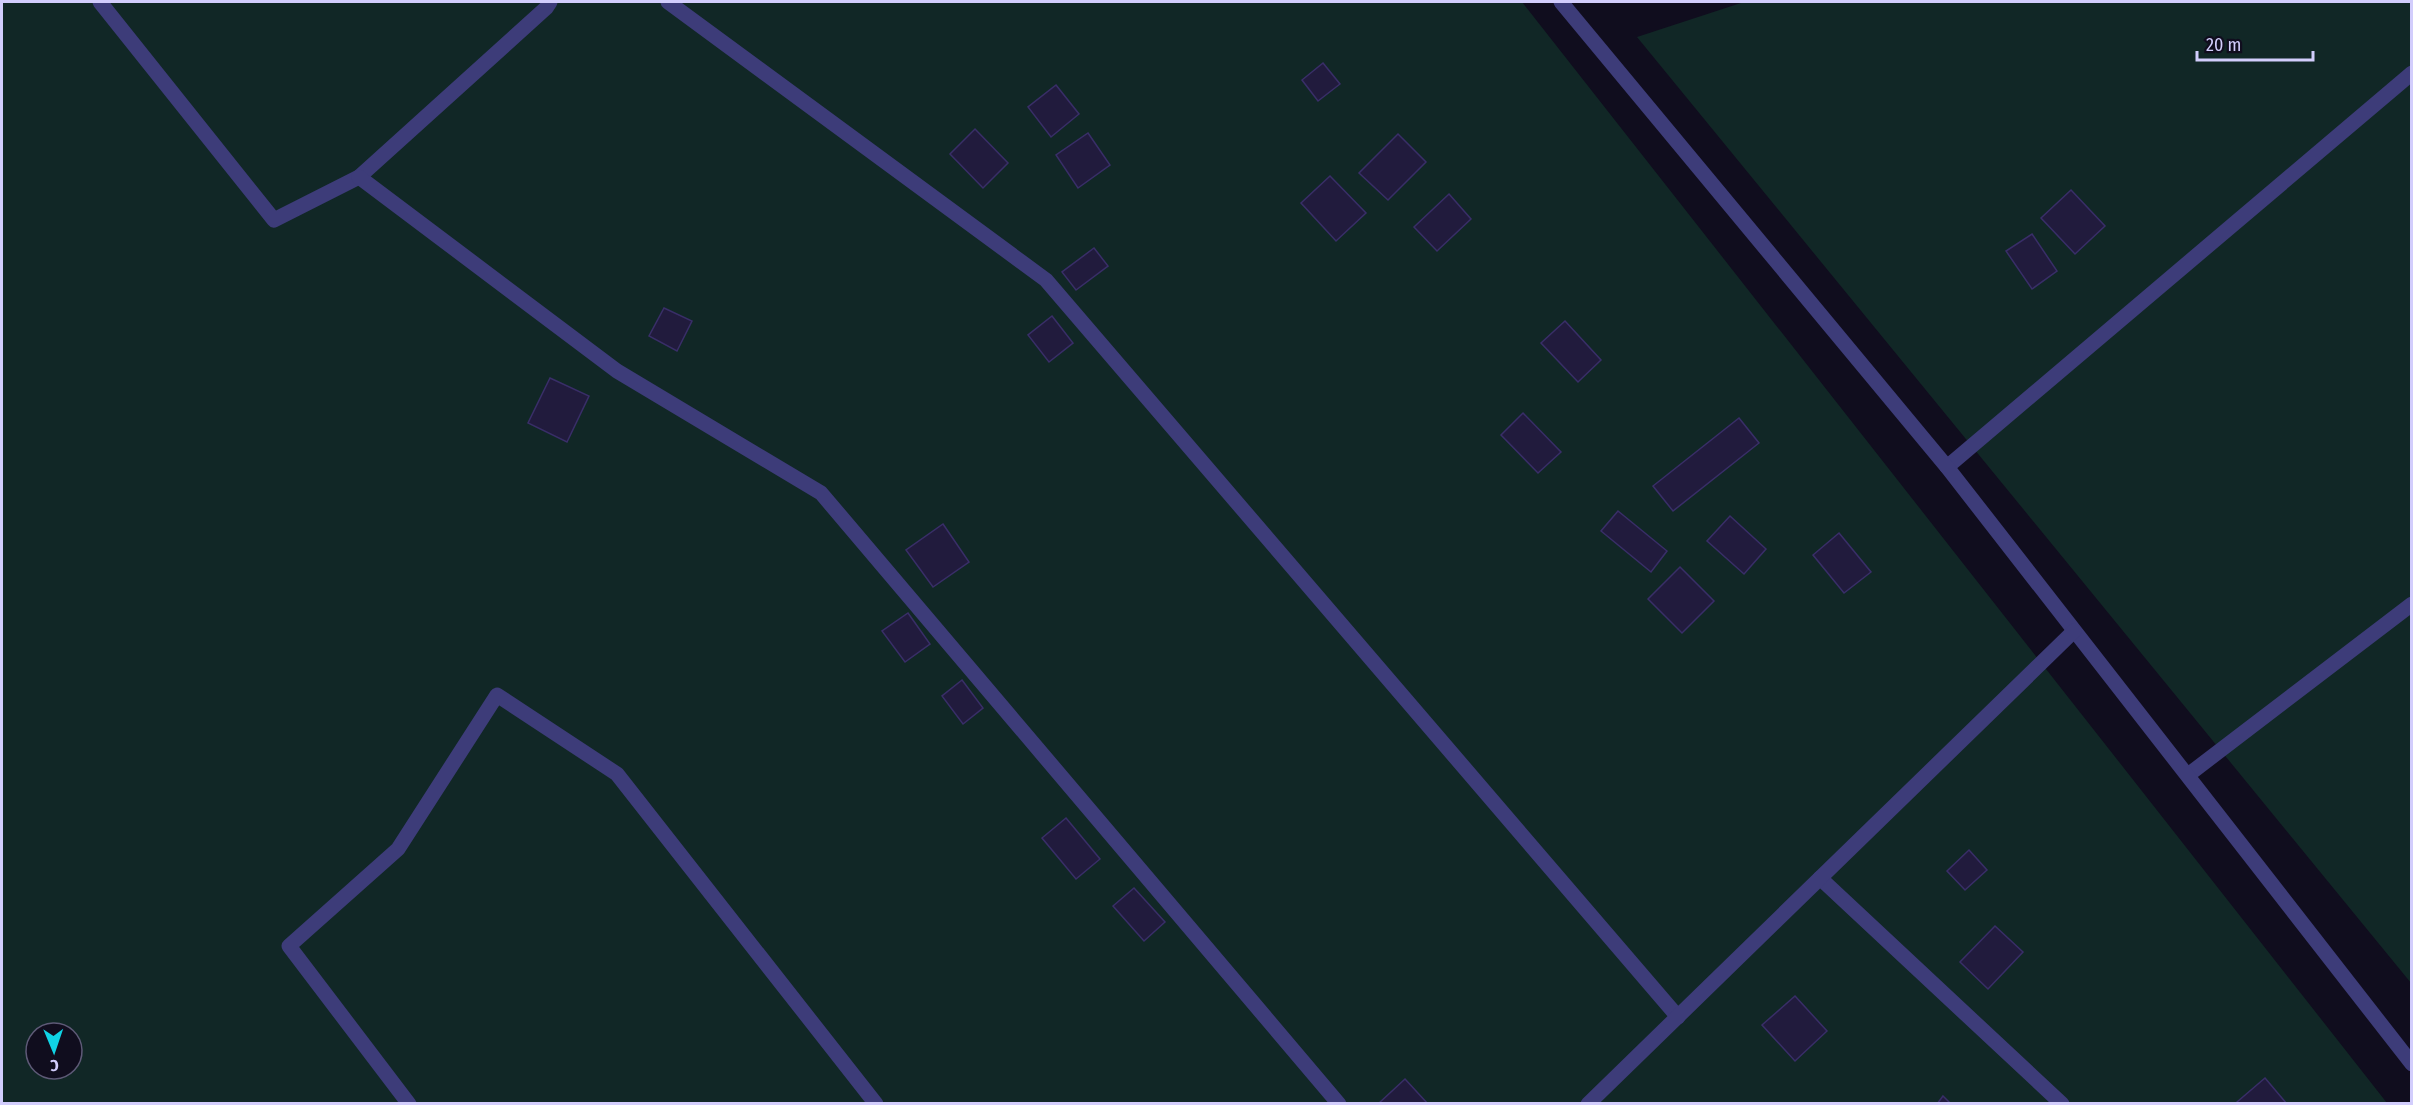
<svg xmlns="http://www.w3.org/2000/svg" width="2413" height="1105" viewBox="0 0 2413 1105" font-family="'Fira Sans Condensed',sans-serif">
	<style>
		.green { fill: #112726; fill-rule: evenodd }
		.building { fill: #211b3d; stroke: #392e68; stroke-width: 1.5 }
		.lines { fill: none; stroke-linecap: round; stroke-linejoin: round }
		.lane { stroke: #3d3c79; stroke-width: 15 }
		.street { stroke: #3d3c79; stroke-width: 15 }
	</style>
	<rect width="100%" height="100%" fill="#100d1e"/>
	<g class="green">
		<path d="M2,2H1522L2387,1103L2,1104ZM36,1033H72V1069H36Z"/>
		<polygon points="1744,2 2411,2 2411,983 1637,37"/>
	</g>
	<g class="building">
		<polygon points="1323,63 1340,84 1318,101 1302,80"/>
		<polygon points="1056,85 1079,114 1051,137 1028,107"/>
		<polygon points="975,129 1008,163 983,188 950,154"/>
		<polygon points="1088,133 1110,165 1078,188 1056,155"/>
		<polygon points="1398,134 1426,162 1388,200 1359,173"/>
		<polygon points="1330,176 1366,213 1336,241 1301,203"/>
		<polygon points="2071,190 2105,226 2075,254 2041,218"/>
		<polygon points="1449,194 1471,219 1437,251 1414,227"/>
		<polygon points="2032,234 2057,271 2032,289 2006,251"/>
		<polygon points="1094,248 1108,266 1076,290 1062,272"/>
		<polygon points="664,308 692,321 677,351 649,336"/>
		<polygon points="1052,316 1073,343 1049,362 1028,335"/>
		<polygon points="1565,321 1601,360 1578,382 1541,343"/>
		<polygon points="550,378 589,396 567,442 528,423"/>
		<polygon points="1523,413 1561,452 1538,473 1501,435"/>
		<polygon points="1739,418 1759,443 1673,511 1653,486"/>
		<polygon points="1618,511 1667,551 1651,572 1601,531"/>
		<polygon points="1730,516 1766,549 1744,574 1707,541"/>
		<polygon points="943,524 969,562 933,587 906,550"/>
		<polygon points="1839,533 1871,572 1844,593 1813,555"/>
		<polygon points="1680,567 1714,601 1682,633 1648,599"/>
		<polygon points="908,613 930,644 905,662 882,631"/>
		<polygon points="962,680 983,708 963,724 942,696"/>
		<polygon points="1066,818 1100,859 1076,879 1042,838"/>
		<polygon points="1969,850 1987,870 1965,890 1947,871"/>
		<polygon points="1134,888 1165,922 1144,941 1113,906"/>
		<polygon points="1995,926 2023,952 1988,989 1960,962"/>
		<polygon points="1795,996 1827,1031 1795,1061 1762,1025"/>
		<polygon points="2265,1078 2287,1104 2239,1104 2237,1102"/>
		<polygon points="1405,1079 1428,1104 1378,1104"/>
		<polygon points="1943,1096 1951,1104 1937,1104"/>
	</g>
	<g class="lines">
		<g class="lane">
			<polyline points="100,2 274,220 359,177 546,8 550,2"/>
			<polyline points="668,2 1046,280 1678,1017"/>
			<polyline points="359,177 617,371 821,493 1339,1104"/>
			<polyline points="1947,467 2412,73"/>
			<polyline points="2188,775 2412,604"/>
			<polyline points="1820,878 2062,1104"/>
			<polyline points="409,1104 289,946 398,849 497,695 617,774 876,1104"/>
		</g>
		<g class="street">
			<polyline points="1561,2 1947,467 2412,1064"/>
			<polyline points="1588,1104 2074,631"/>
		</g>
	</g>
	<rect width="2413" height="1105" fill="none" stroke="#d2cdfc" stroke-width="6"/>
	<g transform="translate(54 1051) rotate(178)"><circle r="28" fill="#100d1e" stroke="#5e5a77" stroke-width="1.5"/>
	<path d="M0-4.5L10 22L0 15L-10 22Z" fill="#10d3e5"/>
	<text y="-9" font-size="16" font-weight="bold" text-anchor="middle" fill="#d2cdfc">С</text>
	</g>
	<path d="M2197 51v9h116v-9" fill="none" stroke="#d2cdfc" stroke-width="3"/>
	<text x="2206" y="51" font-size="18" fill="#d2cdfc" stroke="#100d1e" stroke-width="4.5" paint-order="stroke">20 m</text>
</svg>
